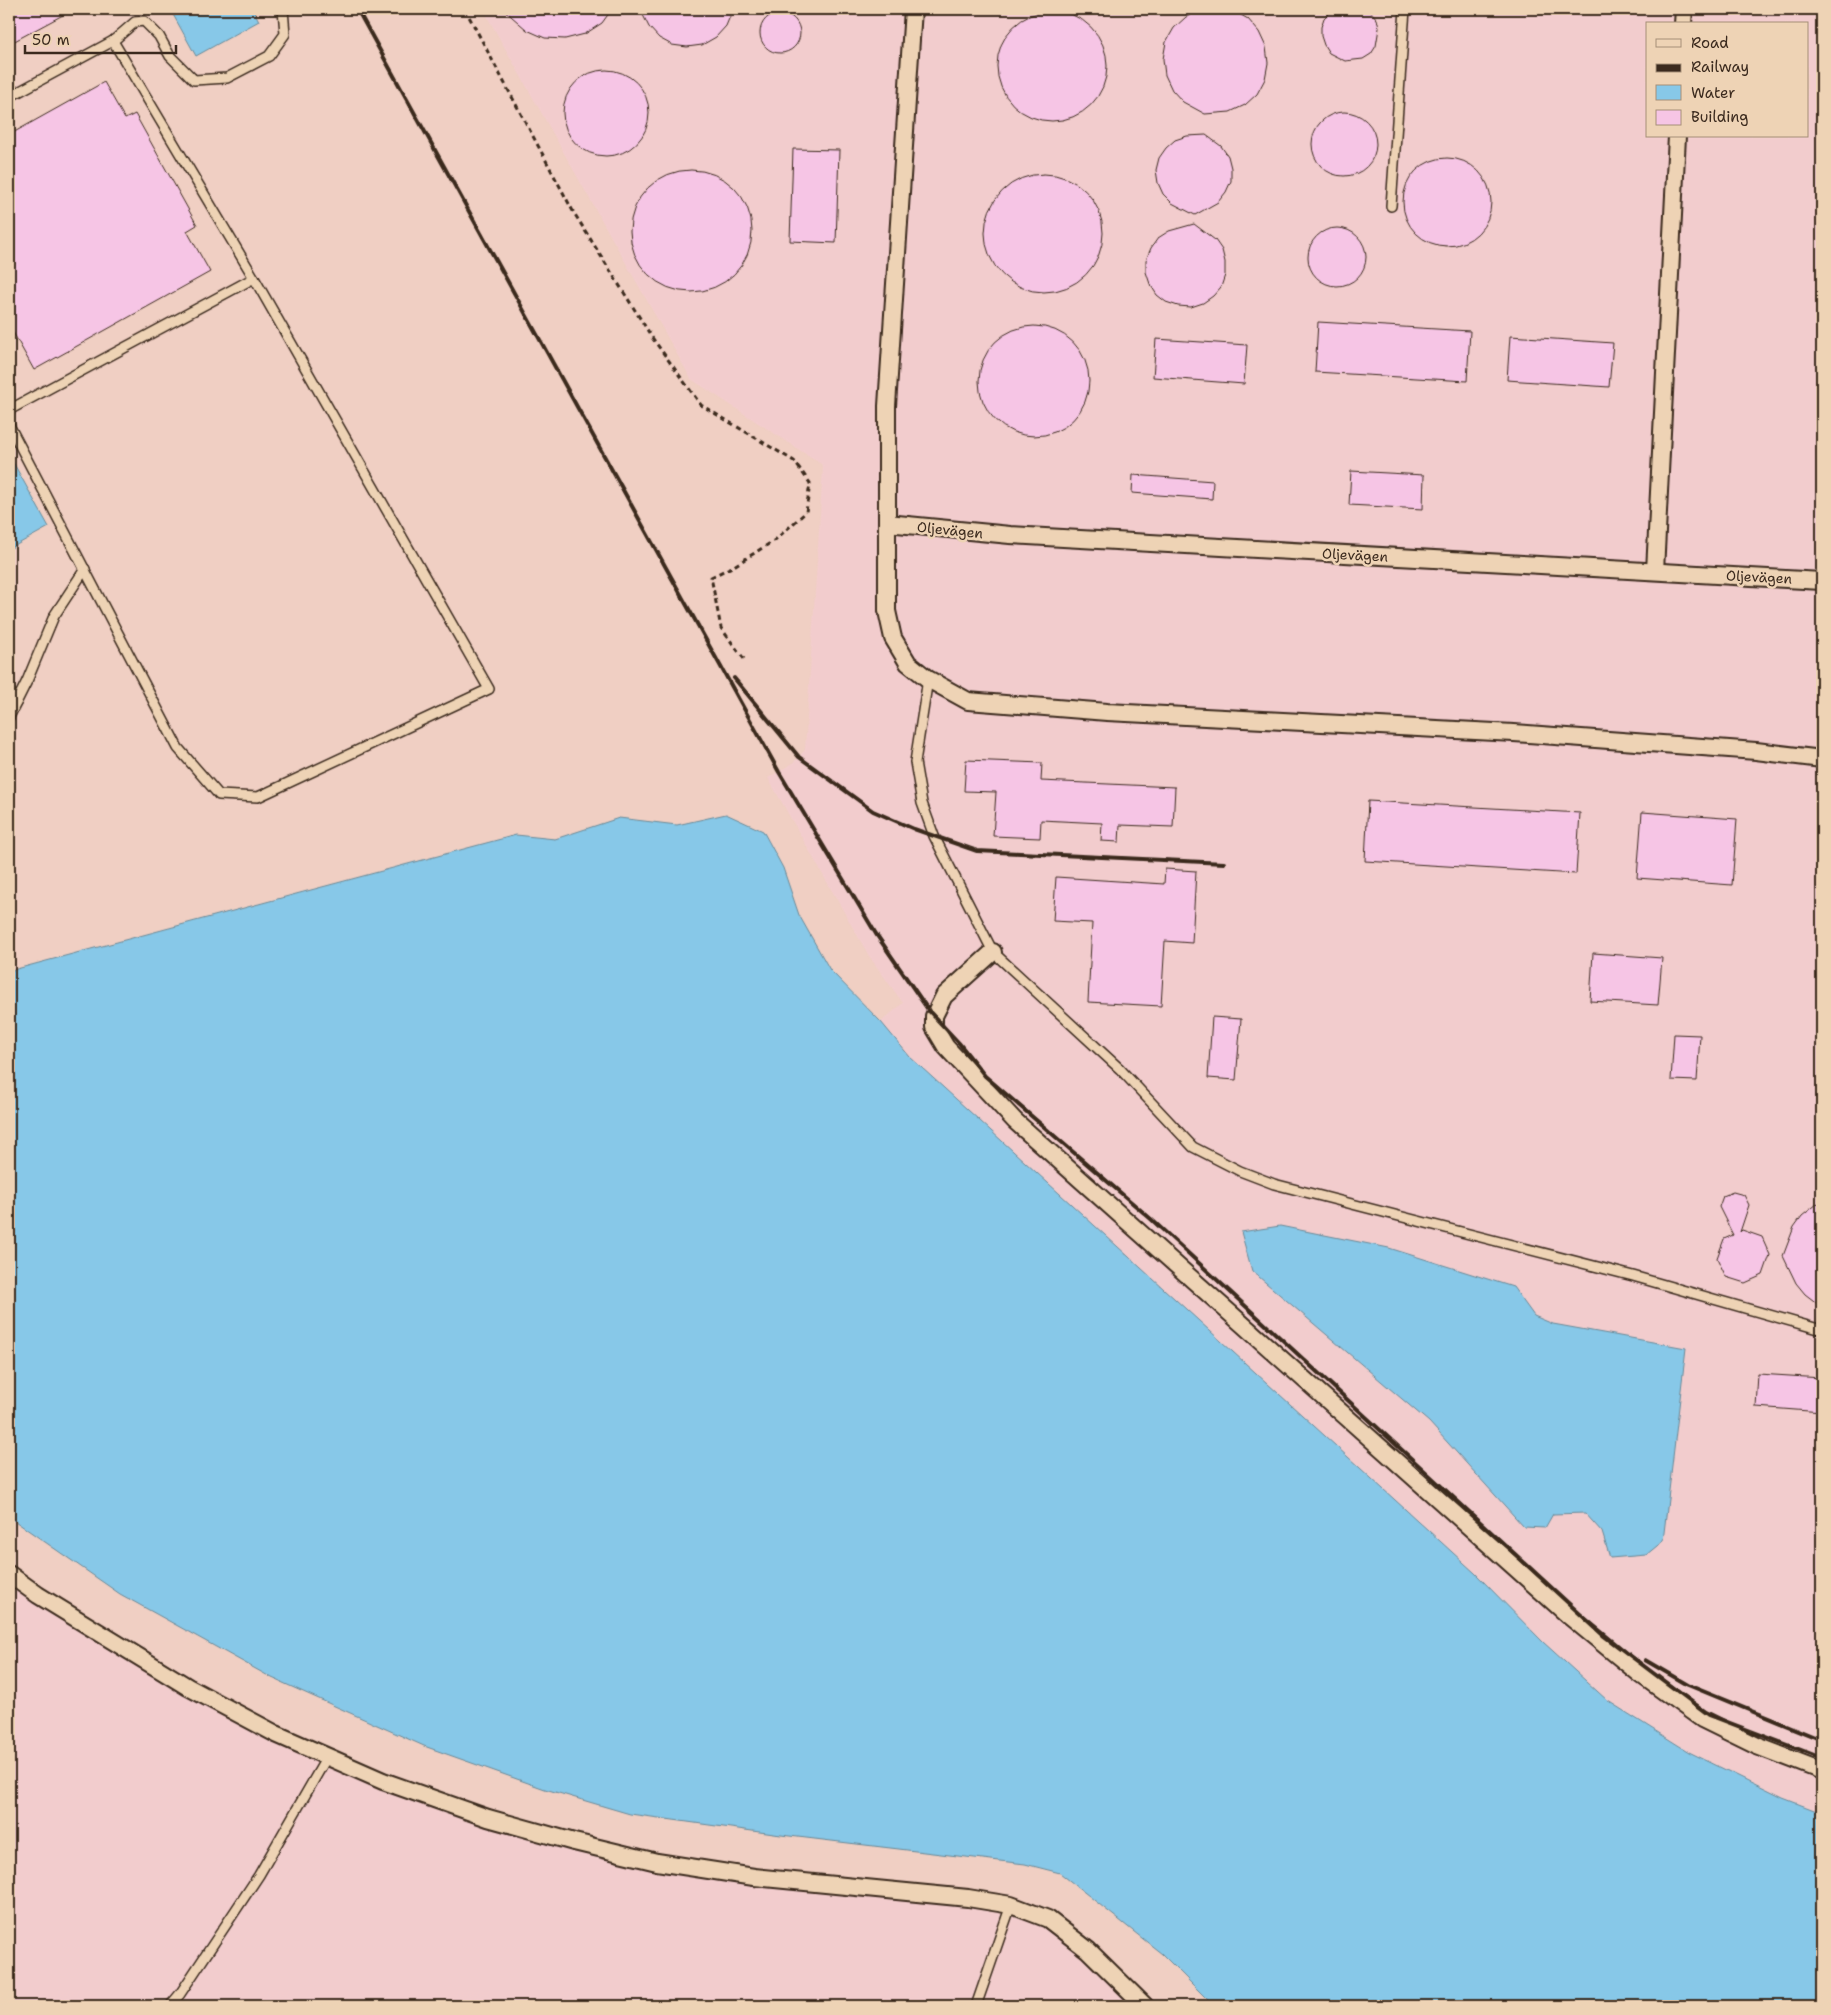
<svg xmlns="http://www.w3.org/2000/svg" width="1831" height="2015" viewBox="0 0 1831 2015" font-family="'Shantell Sans',sans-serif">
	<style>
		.built { fill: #f2cccd; fill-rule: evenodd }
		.water { fill: #87c8e8; stroke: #698997 }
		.building { fill: #f6c5e5; stroke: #3b2a1e }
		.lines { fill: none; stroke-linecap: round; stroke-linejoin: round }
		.lane-casing { stroke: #3b2a1e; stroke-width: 12 }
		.street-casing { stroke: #3b2a1e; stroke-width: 20 }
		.path { stroke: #3b2a1e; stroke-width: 3; stroke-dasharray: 5 4; stroke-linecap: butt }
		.lane { stroke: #eed3b5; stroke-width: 9 }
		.street { stroke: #eed3b5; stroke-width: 16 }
		.rail { stroke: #3b2a1e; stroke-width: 4 }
		.labels { text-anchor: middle; stroke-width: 5; stroke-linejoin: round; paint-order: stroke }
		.street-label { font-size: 14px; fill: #3b2a1e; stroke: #eed3b5 }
	</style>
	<rect width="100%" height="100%" fill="#f0cfc3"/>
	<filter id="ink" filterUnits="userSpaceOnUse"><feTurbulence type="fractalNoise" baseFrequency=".02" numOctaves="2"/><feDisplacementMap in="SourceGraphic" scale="10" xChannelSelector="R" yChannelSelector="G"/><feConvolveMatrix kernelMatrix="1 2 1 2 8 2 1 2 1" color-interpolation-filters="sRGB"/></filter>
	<g filter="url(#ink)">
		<g class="built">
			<path d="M483,9H1822V1813L1783,1798L1689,1752L1608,1701L1543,1642L1475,1573L910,1057L881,1022L903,1003L869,956L768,778L793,763L805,750L823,467L821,464L691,379ZM1647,24H1807V136H1647Z"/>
			<polygon points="9,1574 189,1687 383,1781 657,1862 968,1898 1048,1919 1145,2006 9,2006"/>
		</g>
		<g class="water">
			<polygon points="170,9 253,9 259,21 196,56"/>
			<polygon points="9,455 49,527 9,549"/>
			<polygon points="726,814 763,831 783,868 799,915 830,970 881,1022 910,1057 1475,1573 1543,1642 1608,1701 1689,1752 1783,1798 1822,1813 1822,2006 1214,2006 1162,1954 1060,1873 1025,1864 781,1835 630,1814 545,1789 424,1746 272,1678 120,1594 9,1517 9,971 516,835 555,839 619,818 677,825"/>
			<polygon points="1280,1226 1389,1248 1513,1287 1534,1316 1553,1324 1686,1348 1663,1541 1646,1555 1610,1558 1602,1532 1585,1513 1553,1514 1545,1528 1524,1527 1429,1422 1252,1271 1241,1232"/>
		</g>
		<g class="building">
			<polygon points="9,9 74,9 9,44"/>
			<polygon points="503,9 612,9 602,23 585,34 565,39 545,38 527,30"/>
			<polygon points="640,9 733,9 726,26 716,37 702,45 687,47 672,45 659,38 649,27"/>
			<polygon points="1221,9 1234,11 1248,19 1259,32 1266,47 1268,63 1265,79 1257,94 1245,105 1230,112 1205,114 1183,102 1172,90 1165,75 1163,59 1166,42 1174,28 1186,17 1201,10"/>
			<polygon points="1333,9 1368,9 1371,12 1377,19 1379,28 1376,46 1371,54 1363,59 1345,61 1329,53 1324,45 1321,36 1321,27 1324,18"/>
			<circle cx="1052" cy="66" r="55"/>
			<circle cx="780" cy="33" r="20"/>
			<circle cx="606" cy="113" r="43"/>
			<polygon points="104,82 125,119 135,114 197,225 187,231 210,272 34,370 9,325 9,135"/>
			<circle cx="1344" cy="144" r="32"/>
			<polygon points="1206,135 1221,146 1228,156 1231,168 1231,181 1226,192 1218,202 1195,215 1172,203 1163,194 1158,183 1156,170 1159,158 1166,148 1175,140 1187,136"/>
			<polygon points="793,149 839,150 836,243 790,241"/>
			<circle cx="1447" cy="202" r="44"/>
			<circle cx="691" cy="231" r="61"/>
			<circle cx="1044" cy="233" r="59"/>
			<polygon points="1194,224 1215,240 1222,250 1225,262 1225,275 1221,287 1213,296 1203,303 1191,307 1178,306 1166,302 1157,295 1150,284 1146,272 1146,260 1151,248 1158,238 1169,231"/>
			<circle cx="1337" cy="257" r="29"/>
			<polygon points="1318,322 1470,331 1467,381 1315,372"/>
			<circle cx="1034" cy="381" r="55"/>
			<polygon points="1510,336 1613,343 1609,387 1507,380"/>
			<polygon points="1156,339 1247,345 1244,384 1153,377"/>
			<polygon points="1351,471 1424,475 1423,509 1349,505"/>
			<polygon points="1133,475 1213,481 1212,499 1132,493"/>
			<polygon points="966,760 1042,763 1041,781 1175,787 1173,827 1120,825 1119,842 1101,841 1102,823 1041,820 1040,838 993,836 996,792 964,791"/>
			<polygon points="1368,801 1580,813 1576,874 1365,861"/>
			<polygon points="1642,812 1737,819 1732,885 1637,878"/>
			<polygon points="1165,869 1196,871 1192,943 1165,941 1161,1006 1088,1002 1092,923 1053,921 1056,877 1164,884"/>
			<polygon points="1593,953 1662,958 1658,1005 1590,1001"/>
			<polygon points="1212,1017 1241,1019 1236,1080 1208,1078"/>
			<polygon points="1674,1034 1700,1035 1697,1081 1671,1080"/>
			<polygon points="1733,1192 1744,1195 1749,1205 1740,1232 1742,1230 1762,1237 1770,1255 1763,1275 1745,1283 1726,1277 1717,1258 1724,1239 1733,1235 1719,1207 1723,1196"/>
			<polygon points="1822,1200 1822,1307 1805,1294 1796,1283 1783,1256 1794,1227 1802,1216"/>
			<polygon points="1758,1374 1822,1378 1822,1412 1756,1407"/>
		</g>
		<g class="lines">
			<g class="lane-casing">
				<g id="lane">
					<polyline points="113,41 135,22 144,21 159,36 170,56 194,80 227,78 269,56 285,34 283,9"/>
					<polyline points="9,97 113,41 254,278"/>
					<polyline points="1391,206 1405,9"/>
					<polyline points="9,410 254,278 489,689 258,797 219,795 178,748 9,425"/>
					<polyline points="928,679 915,762 922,803 934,836 993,952 1120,1069 1193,1147 1240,1171 1274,1184 1633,1276 1822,1330"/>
					<polyline points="9,690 16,703"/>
					<polyline points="9,717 27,681 54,616 85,569"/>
					<polyline points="170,2006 180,1994 259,1875 327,1757"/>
					<polyline points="976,2006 1011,1905"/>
				</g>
			</g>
			<g class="street-casing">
				<g id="street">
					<polyline points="913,9 887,406 887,611 893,638 908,663 928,679 968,701 1107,712 1514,733 1756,751 1822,759"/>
					<polyline points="1683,24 1684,9"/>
					<polyline points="887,523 1010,535 1822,581"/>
					<polyline points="1655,571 1677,136"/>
					<polyline points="993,952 944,996 934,1016 934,1027 946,1047 1015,1121 1568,1615 1640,1674 1702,1719 1757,1746 1822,1771"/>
					<polyline points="9,1574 38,1595 188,1687 276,1734 383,1781 488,1818 574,1842 657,1862 754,1877 968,1898 1011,1905 1048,1919 1088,1950 1145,2006"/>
				</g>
			</g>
			<polyline class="path" points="465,9 574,213 653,339 701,405 794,461 810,483 806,512 775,540 734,566 711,577 721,628 744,659"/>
			<use href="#lane" class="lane"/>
			<use href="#street" class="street"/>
			<g class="rail">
				<polyline points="357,9 779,772 876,934 929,1011 959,1043 985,1076 1151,1219 1604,1636 1709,1715 1822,1758"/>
				<polyline points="734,678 799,757 873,811 914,829 977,851 1224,863"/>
				<polyline points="1645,1660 1688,1685 1822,1740"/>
			</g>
		</g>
	</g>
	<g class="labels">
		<g class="street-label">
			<text transform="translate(950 530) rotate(6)" y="5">Oljevägen</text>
			<text transform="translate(1355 555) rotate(3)" y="5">Oljevägen</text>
			<text transform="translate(1759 577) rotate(3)" y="5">Oljevägen</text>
		</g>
	</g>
	<rect width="1831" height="2015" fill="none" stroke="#eed3b5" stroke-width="30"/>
	<rect x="15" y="15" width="1801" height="1985" fill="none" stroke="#3b2a1e" stroke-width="2" filter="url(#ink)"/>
	<rect x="1646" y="22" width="162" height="115" fill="#eed3b5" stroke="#a68f79"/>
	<rect x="1656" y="39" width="25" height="8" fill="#eed3b5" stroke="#a68f79"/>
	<text x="1691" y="48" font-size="15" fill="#3b2a1e">Road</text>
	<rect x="1656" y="64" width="25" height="8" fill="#3b2a1e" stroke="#a68f79"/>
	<text x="1691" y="72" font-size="15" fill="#3b2a1e">Railway</text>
	<rect x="1656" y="85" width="25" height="15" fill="#87c8e8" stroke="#a68f79"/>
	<text x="1691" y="98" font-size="15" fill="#3b2a1e">Water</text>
	<rect x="1656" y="110" width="25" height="15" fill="#f6c5e5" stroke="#a68f79"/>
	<text x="1691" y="122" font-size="15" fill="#3b2a1e">Building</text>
	<path d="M25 45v8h151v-8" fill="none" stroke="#3b2a1e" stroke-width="2.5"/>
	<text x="32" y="45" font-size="15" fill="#3b2a1e" stroke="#eed3b5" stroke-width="4" paint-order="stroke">50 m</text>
</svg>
